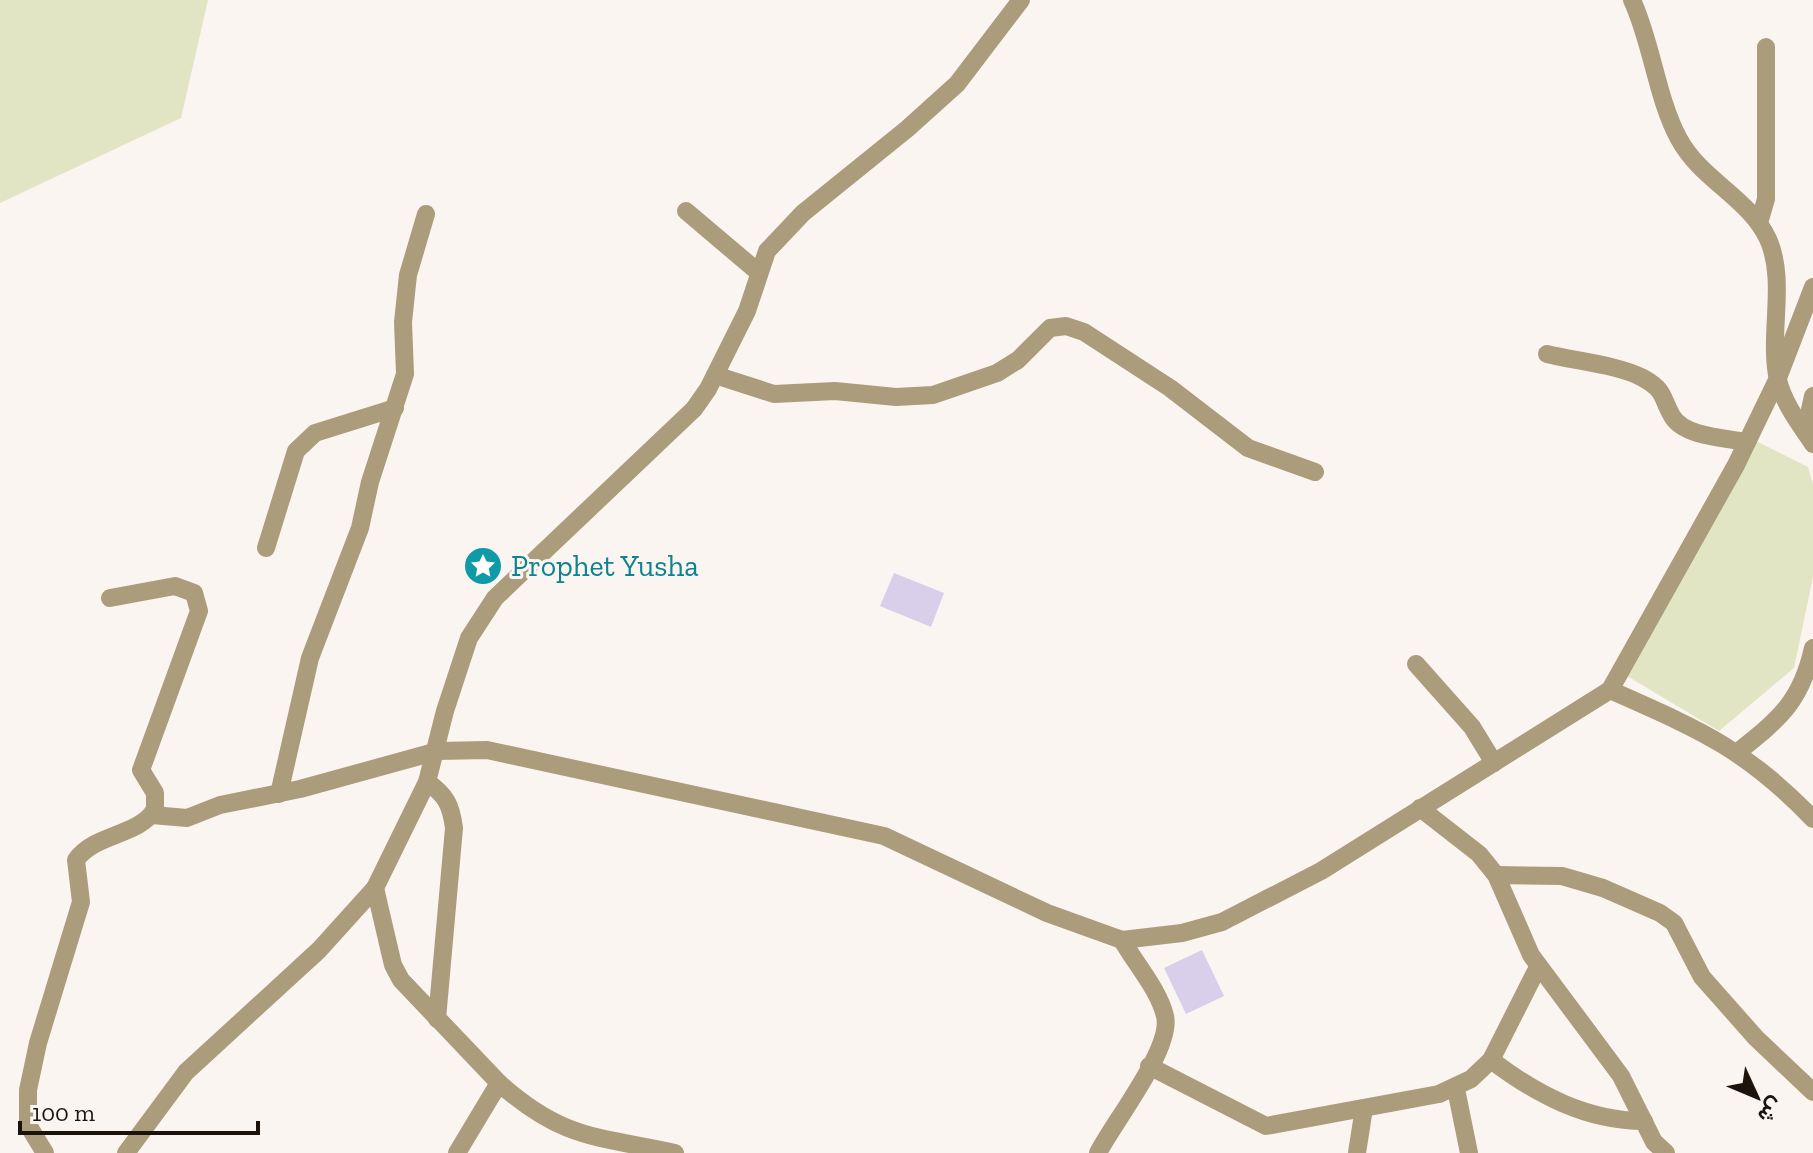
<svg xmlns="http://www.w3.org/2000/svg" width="1813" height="1153" viewBox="0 0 1813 1153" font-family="'Zilla Slab',Vazirmatn,serif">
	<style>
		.green { fill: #e1e5c3 }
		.building { fill: #d9cfeb }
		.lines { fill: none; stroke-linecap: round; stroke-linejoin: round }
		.minor { stroke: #ab9c7c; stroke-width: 18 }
		.labels { text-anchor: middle; stroke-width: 6; stroke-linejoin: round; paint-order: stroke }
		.culture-label { font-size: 30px; fill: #0d838f; stroke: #fbf5f2; text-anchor: start }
	</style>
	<rect width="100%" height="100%" fill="#fbf5f2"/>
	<g class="green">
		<polygon points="0,0 208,0 181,118 0,203"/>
		<polygon points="1756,441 1808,467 1813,484 1813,577 1794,668 1719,731 1622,673"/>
	</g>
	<g class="building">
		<polygon points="894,573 944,593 931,627 880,606"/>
		<polygon points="1202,950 1224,996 1186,1014 1164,968"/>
	</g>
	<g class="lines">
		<g class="minor">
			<path d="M1632,0C1652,43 1657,99 1679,139C1701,180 1749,198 1768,239C1787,281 1768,335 1778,380C1784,404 1799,423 1813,444"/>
			<polyline points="686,211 758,272"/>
			<polyline points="1759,223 1766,199 1766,47"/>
			<path d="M1547,354C1575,361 1619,365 1643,378C1666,391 1661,397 1672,416C1684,437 1726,438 1747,442"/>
			<polyline points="715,375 774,394 835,391 896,397 933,395 997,373 1018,360 1050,328 1066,326 1084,332 1170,388 1248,448 1315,472"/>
			<polyline points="1805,432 1813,396"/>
			<polyline points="266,548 296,451 315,433 395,408"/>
			<polyline points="1416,664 1472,727 1494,763"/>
			<path d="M1610,690C1698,729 1745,748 1813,819"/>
			<path d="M1739,751C1779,719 1801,702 1813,648"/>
			<path d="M427,782C446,795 451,805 454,828L437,1019"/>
			<polyline points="279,794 310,658 360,528 370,482 405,374 403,322 408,275 426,214"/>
			<polyline points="1420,808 1479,854 1496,875 1531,955 1621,1076 1654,1142 1666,1153"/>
			<polyline points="152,815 187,818 220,805 300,789 438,751 487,750 884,836 1047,913 1122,940 1182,933 1222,922 1321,871 1610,690 1736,465 1778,378 1813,287"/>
			<polyline points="1496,875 1562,876 1603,888 1660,913 1674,923 1702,977 1756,1038 1813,1092"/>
			<polyline points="375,888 393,965 401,980 499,1083"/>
			<path d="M1491,1060C1536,1094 1586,1121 1644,1121"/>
			<polyline points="1149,1066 1266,1126 1439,1094 1471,1079 1491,1060 1538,967"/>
			<polyline points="1456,1089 1469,1153"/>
			<path d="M45,1153L28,1125V1090L38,1043L81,902L76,860C95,833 140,836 155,809V793L141,770L199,611L194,593L175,586L110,598"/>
			<polyline points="126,1153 186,1072 319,950 375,888 427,782 445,711 469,638 495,598 694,409 708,389 747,311 767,251 803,213 907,129 957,84 1021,0"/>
			<path d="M457,1153L499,1083C563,1140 597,1136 675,1153"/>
			<path d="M1098,1153C1113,1123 1173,1048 1165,1016C1159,990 1135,963 1122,940"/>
			<polyline points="1357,1153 1364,1108"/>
		</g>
	</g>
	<defs>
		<g id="sight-disc" transform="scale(2)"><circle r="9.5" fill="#0f9aa8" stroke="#fbf5f2"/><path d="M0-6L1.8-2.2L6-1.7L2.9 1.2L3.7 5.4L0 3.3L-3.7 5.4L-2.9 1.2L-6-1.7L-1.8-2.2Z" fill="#fff"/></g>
	</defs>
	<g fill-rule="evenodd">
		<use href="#sight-disc" x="483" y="566"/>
	</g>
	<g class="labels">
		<g class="culture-label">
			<text x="511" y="576">Prophet Yusha</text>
		</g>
	</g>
	<g transform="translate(1757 1097) rotate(134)" stroke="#fbf5f2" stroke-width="6" paint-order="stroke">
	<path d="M0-6L14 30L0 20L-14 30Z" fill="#1d130d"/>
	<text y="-12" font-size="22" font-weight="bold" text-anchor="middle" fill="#1d130d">ش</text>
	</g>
	<path d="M20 1121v12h238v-12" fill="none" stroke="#1d130d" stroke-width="4"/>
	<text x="32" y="1121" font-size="24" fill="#1d130d" stroke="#fbf5f2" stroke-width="6" paint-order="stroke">100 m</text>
</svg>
